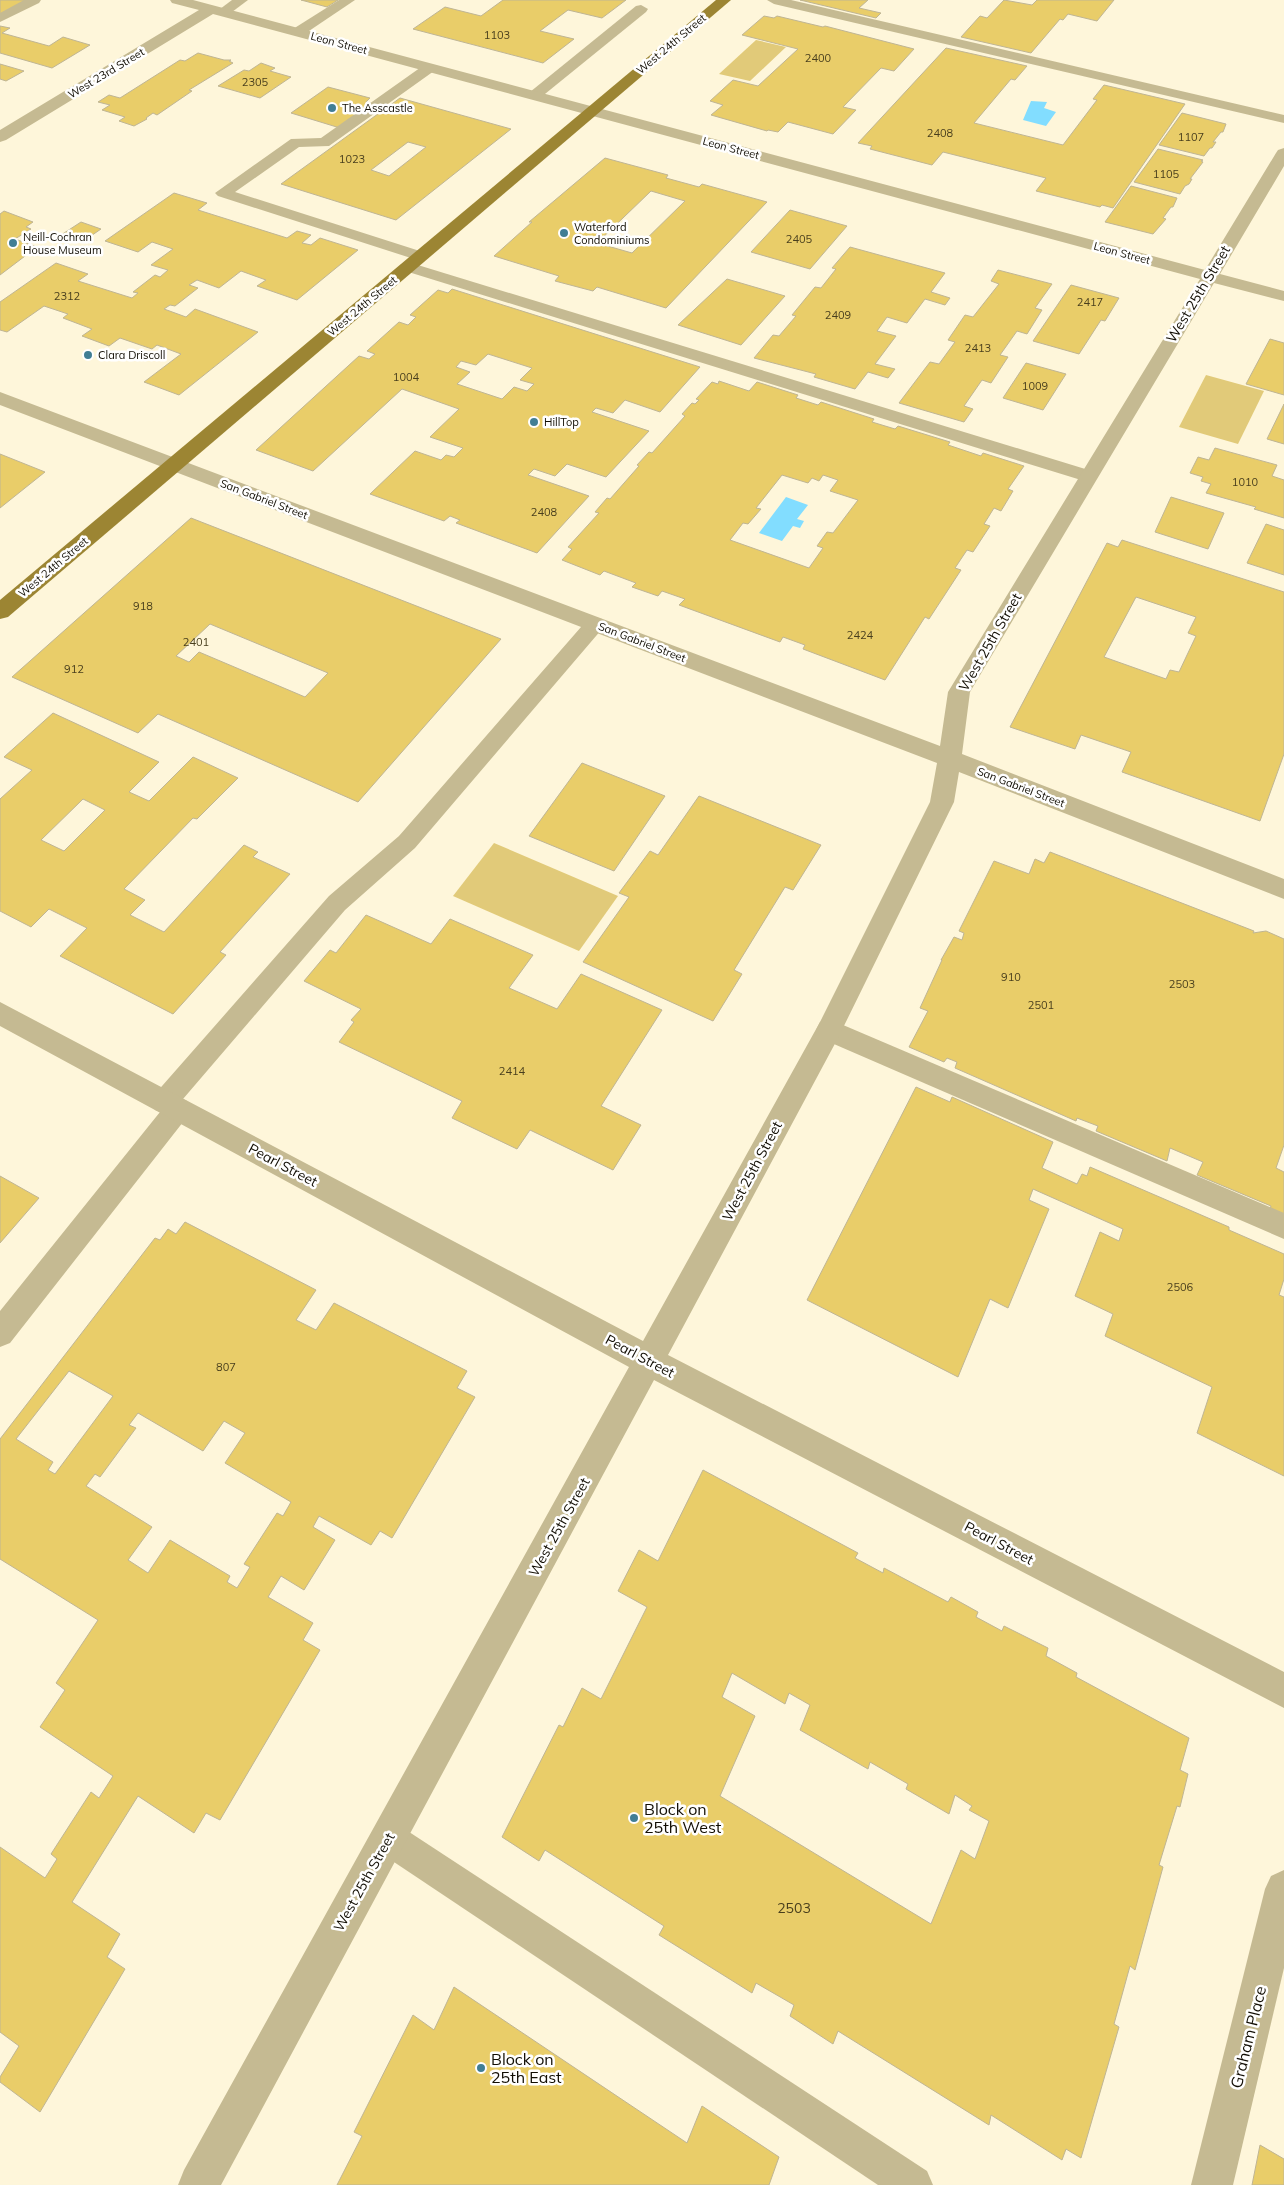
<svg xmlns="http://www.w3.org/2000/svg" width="1284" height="2185" viewBox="0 0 1284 2185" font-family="Mulish,sans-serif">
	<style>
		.green { fill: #e1ca79 }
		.water { fill: #82ddff }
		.building { fill: #e9cd69; stroke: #bfb594; fill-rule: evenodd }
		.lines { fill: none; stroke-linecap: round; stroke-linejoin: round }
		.lane { fill: #c5ba92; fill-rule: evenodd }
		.street { fill: #c5ba92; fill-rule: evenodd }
		.primary { fill: #9c8533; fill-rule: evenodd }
		.poi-dot { fill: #417e94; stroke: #fff; stroke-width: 2 }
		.labels { text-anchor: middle; stroke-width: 5; stroke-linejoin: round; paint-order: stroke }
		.number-label { font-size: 11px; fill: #483e1d }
		.far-street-label { font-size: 11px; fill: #120e04; stroke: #fff }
		.far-poi-label { font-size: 11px; fill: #120e04; stroke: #fff; text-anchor: start }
		.street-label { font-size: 14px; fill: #120e04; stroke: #fff }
		.near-number-label { font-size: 14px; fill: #483e1d }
		.near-poi-label { font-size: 16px; fill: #120e04; stroke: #fff; text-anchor: start }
		.near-street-label { font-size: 16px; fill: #120e04; stroke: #fff }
	</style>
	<rect width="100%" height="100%" fill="#fef6da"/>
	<g class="green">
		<polygon points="756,40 786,47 750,81 719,74"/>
		<polygon points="1206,375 1264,391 1238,444 1179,427"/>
		<polygon points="494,843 618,896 579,951 453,896"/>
	</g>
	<g class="water">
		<polygon points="1031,101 1047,102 1044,108 1056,112 1046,126 1023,120"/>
		<polygon points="786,497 808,505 797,519 804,521 800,528 793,526 782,541 759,533"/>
	</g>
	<g class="building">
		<polygon points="0,0 28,0 0,16"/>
		<polygon points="301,0 338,0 327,7"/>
		<polygon points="503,0 626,0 602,18 568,10 540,31 574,39 543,63 413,29 445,7 481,16"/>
		<polygon points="800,0 868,0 859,8 881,13 876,18"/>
		<polygon points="1004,0 1032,5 1037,0 1114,0 1097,21 1068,14 1063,20 1060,19 1031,53 961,37 980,16 987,18"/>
		<polygon points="764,16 774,18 777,16 823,27 825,26 914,49 894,71 881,68 843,107 856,110 833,134 788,122 778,132 768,130 767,131 711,115 723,105 710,101 733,80 758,86 798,49 742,35"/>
		<polygon points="0,26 10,28 2,33 49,46 63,37 90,45 52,68 0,53"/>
		<polygon points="946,48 1027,66 1015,80 1011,79 974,123 1063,145 1097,100 1093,99 1104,85 1185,104 1113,208 1102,205 1100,207 1036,191 1046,178 943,152 932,165 870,149 872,146 858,143"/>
		<polygon points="198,53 224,60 231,60 229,61 233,63 189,90 192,91 157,115 153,113 146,118 147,119 134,126 119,121 125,117 102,110 110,105 98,102 109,95 120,98 180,60 185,61"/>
		<polygon points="261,63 275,68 270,71 291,77 260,98 218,86 244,70 249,71"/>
		<polygon points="0,64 24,71 6,81 0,79"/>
		<polygon points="328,87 370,98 366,102 373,104 340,128 291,113"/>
		<path d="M400,98L511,129L396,220L281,184ZM408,142L426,147L389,176L371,170Z"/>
		<polygon points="1182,113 1226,124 1223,132 1221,132 1213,142 1216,142 1212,148 1210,148 1204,156 1159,145"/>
		<polygon points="1158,149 1203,160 1201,161 1203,162 1190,179 1192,179 1189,184 1185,186 1180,194 1134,182"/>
		<path d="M605,158L668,175L666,178L699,187L702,184L767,202L666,308L597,287L593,291L555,281L559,276L494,256L532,222H529ZM651,191L685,201L632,253L597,243Z"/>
		<polygon points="1131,186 1177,198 1173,207 1171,207 1163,218 1166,219 1153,234 1105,222"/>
		<polygon points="174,193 207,203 198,210 287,238 297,231 311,235 302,243 311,245 320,238 358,250 297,300 257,286 266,280 241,271 219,288 197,280 189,285 198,288 175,306 170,305 164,309 186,317 195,309 258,332 179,395 144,382 181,354 157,345 152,349 120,338 109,346 82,336 92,329 63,318 68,314 44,306 7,332 0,330 0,302 56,263 88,274 78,281 132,298 138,293 133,292 155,275 160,277 168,270 151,265 173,249 152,242 138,252 105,241"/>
		<polygon points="790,210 847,226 810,269 751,252"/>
		<polygon points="4,211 33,222 26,227 31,229 15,239 37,247 0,275 0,214"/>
		<polygon points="81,222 101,229 82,242 61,235"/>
		<polygon points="850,247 945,273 931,292 950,298 945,305 925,299 907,323 887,317 877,331 896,336 875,364 895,369 888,378 868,372 855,389 814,377 816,374 754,358 773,335 779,336 796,316 792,315 815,287 821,288 836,269 832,268"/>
		<polygon points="998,270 1052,284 1035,308 1042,310 1027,334 1017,331 1000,355 1008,357 991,383 982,380 964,406 973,409 964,422 899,403 930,362 939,364 955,342 948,340 965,315 973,317 999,284 991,281"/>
		<polygon points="727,279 785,296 741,345 678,325"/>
		<polygon points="1071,285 1119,298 1105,321 1101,320 1079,354 1033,341"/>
		<path d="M452,289L700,367L660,412L625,400L613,413L596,408L592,412L649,431L606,477L567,464L555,476L534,469L528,475L589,496L537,553L456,523L460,520L450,516L444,521L370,494L415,451L441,460L446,455L454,457L463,448L430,437L459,409L402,389L313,471L256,450L359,356L369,359L375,354L367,351L399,322L408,325L416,317L410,315L438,290L448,293ZM488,354L532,368L520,380L534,384L527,391L514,387L502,399L457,384L470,372L456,367L461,361L476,365Z"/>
		<polygon points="1270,339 1284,343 1284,395 1246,384"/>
		<polygon points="1026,363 1066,374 1043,410 1003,398"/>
		<path d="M719,381L749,391L757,382L798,395L796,398L818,405L821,402L874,419L872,422L895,429L898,426L950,442L948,445L981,456L983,453L1024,466L1008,489L1013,491L1001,511L994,508L984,524L990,526L973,552L967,550L955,568L961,570L929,619L925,617L885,680L803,649L805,645L783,637L780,642L679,605L685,599L662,591L658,596L632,587L636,583L604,571L600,575L562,560L572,549L568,547L599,513L595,512L607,498L610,499L639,466L637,465L649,452L652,453L685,416L682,414L692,403L695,404L699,400L696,399L712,382L718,384ZM782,475L808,483L812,478L819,481L823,475L838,480L830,491L858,500L833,533L827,532L817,546L823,548L809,568L730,540L743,523L748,524L761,509L756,508Z"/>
		<polygon points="1284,404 1284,444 1267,439"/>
		<polygon points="1215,448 1277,465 1272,476 1284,480 1284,518 1254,509 1256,507 1206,493 1211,484 1201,481 1203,477 1190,473 1198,457 1209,460"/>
		<polygon points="0,454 45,472 0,508"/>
		<polygon points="1171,497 1224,513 1208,549 1155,532"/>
		<path d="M191,518L501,639L358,802L158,714L138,733L12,677ZM210,624L328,673L305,697L199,652L189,662L176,656Z"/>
		<polygon points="1266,524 1284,530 1284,575 1247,563"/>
		<path d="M1122,540L1284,592V754L1260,821L1122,772L1131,752L1081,735L1075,749L1010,727L1107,543L1118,547ZM1136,597L1196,617L1188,633L1196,636L1179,672L1170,670L1166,679L1104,657Z"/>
		<path d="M53,713L159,762L129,792L149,801L193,757L238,778L197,819L193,818L124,889L145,900L130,915L164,932L244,845L258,852L253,857L290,874L220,952L226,955L173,1014L60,956L87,928L49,909L31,927L0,911V799L32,770L4,757ZM83,799L105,810L64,851L41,840Z"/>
		<polygon points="582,763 665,796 614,871 529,836"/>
		<polygon points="699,796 821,845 793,890 785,887 734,970 742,974 713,1021 583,962 629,897 619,893 650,851 658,855"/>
		<polygon points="1050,852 1254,931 1253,933 1266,931 1284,939 1284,1145 1276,1168 1284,1172 1284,1219 1269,1213 1271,1206 1197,1175 1203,1162 1170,1148 1167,1161 1096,1131 1098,1126 1077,1118 1076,1121 955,1068 957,1062 947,1058 944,1062 909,1047 928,1011 920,1008 942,960 941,960 954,937 962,940 964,933 959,931 994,861 1029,874 1035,859 1044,863"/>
		<polygon points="366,915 431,944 450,919 533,955 509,988 557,1009 581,974 662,1010 601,1106 641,1125 613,1170 530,1130 517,1149 452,1118 462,1101 339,1042 354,1022 351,1020 361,1009 304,981 330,950 336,953"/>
		<polygon points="916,1087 950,1102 952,1097 1053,1142 1042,1168 1077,1184 1082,1174 1087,1176 1090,1167 1229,1227 1229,1230 1284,1254 1284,1279 1279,1295 1284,1297 1284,1476 1197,1433 1212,1387 1105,1336 1113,1314 1075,1296 1100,1232 1119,1241 1123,1229 1033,1189 1029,1200 1049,1209 1008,1308 990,1299 958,1377 807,1300"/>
		<polygon points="0,1176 39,1198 0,1243"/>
		<path d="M185,1222L316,1290L296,1320L316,1330L334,1303L467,1371L457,1388L475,1397L392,1538L380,1531L371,1545L319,1516L313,1527L335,1540L304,1590L281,1576L268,1597L313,1623L303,1640L320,1650L220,1820L206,1813L194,1833L138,1796L72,1902L120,1934L107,1957L125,1969L40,2112L0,2082V2077L19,2046L0,2032V1847L45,1878L57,1859L51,1854L91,1792L99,1798L113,1776L40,1727L65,1690L56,1683L98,1620L0,1559V1439L155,1238L160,1240L168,1229L176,1234ZM69,1371L113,1396L55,1474L48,1470L53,1462L16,1439ZM138,1413L203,1451L224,1421L245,1433L225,1463L291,1502L283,1516L277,1513L244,1564L250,1567L237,1588L227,1582L230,1576L170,1540L148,1573L128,1560L152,1527L86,1486L95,1474L100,1477L136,1428L129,1425Z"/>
		<path d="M703,1470L858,1553L855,1558L883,1573L884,1568L948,1602L951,1597L978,1612L976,1617L1002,1631L1004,1626L1048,1648L1046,1656L1077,1673L1076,1677L1189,1738L1180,1770L1188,1774L1180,1807L1177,1806L1159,1865L1163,1867L1135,1970L1130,1966L1114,2024L1119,2027L1081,2158L1066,2149L1062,2160L991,2115L989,2125L838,2031L833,2044L790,2016L794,2005L756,1983L752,1993L659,1935L664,1926L545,1850L539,1861L502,1837L559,1725L563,1727L582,1688L601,1699L647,1607L618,1591L639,1550L658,1561ZM732,1673L785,1704L789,1693L810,1705L800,1730L868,1769L870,1762L908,1784L906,1789L949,1814L955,1795L972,1806L969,1810L989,1821L975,1859L961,1850L931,1924L720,1796L755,1716L722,1697Z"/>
		<polygon points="454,1987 687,2143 702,2106 779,2157 769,2185 337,2185 362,2136 354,2132 413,2015 434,2030"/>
		<polygon points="1260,2145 1284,2159 1284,2185 1252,2185"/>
	</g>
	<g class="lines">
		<g class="lane">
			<polygon points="24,0 41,0 39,3 0,22 0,13"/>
			<polygon points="232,0 248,0 228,15 218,15 216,12"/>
			<polygon points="339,0 355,0 303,35 293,35 291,32 293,29"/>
			<polygon points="767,0 791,0 1284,115 1284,123 774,4"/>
			<polygon points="641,5 648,9 646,12 540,98 530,98 528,95 530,92 636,6"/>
			<polygon points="429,64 436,68 434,71 329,146 299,147 235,192 426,253 428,256 426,259 414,259 218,196 215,193 291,139 321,138 424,65"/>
			<polygon points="408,262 1095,472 1097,476 1095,480 1088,482 1081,480 402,270 400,267 402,264"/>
			<polygon points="595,617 602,619 605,624 602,629 415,848 345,910 183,1099 187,1101 191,1109 187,1117 10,1343 0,1347 0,1311 160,1112 155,1110 151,1102 155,1094 329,896 399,836 588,619"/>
			<polygon points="829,1019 1284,1213 1284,1239 820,1038 816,1030 820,1022"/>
			<polygon points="388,1820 400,1826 927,2171 933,2185 878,2185 376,1850 370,1838 376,1826"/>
		</g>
		<g class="street">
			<polygon points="170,0 193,0 1205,270 1276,153 1278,150 1284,148 1284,166 1220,274 1284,291 1284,301 1214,283 970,692 962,754 1284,879 1284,899 959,772 954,802 838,1038 668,1355 1284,1672 1284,1708 654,1380 221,2185 178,2185 184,2170 629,1367 0,1026 0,1002 643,1341 820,1022 930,802 937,763 0,405 0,392 940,746 948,692 1200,279 213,14 6,140 0,142 0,130 199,10 172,3"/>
			<polygon points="1284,1870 1284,1968 1233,2185 1191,2185 1265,1889 1271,1876"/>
		</g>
		<polygon class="primary" points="716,0 731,0 8,617 0,619 0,600"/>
	</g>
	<g class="poi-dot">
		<circle cx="332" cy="108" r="5"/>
		<circle cx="564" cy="233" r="5"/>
		<circle cx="13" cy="243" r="5"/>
		<circle cx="88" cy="355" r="5"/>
		<circle cx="534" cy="422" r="5"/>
		<circle cx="634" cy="1818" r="5"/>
		<circle cx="481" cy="2068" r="5"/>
	</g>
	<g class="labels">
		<g class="number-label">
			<text x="497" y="39">1103</text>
			<text x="818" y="62">2400</text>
			<text x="255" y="86">2305</text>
			<text x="940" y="137">2408</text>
			<text x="1191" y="141">1107</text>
			<text x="352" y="163">1023</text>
			<text x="1166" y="178">1105</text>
			<text x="799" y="243">2405</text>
			<text x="67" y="300">2312</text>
			<text x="1090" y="306">2417</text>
			<text x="838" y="319">2409</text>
			<text x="978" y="352">2413</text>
			<text x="406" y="381">1004</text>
			<text x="1035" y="390">1009</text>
			<text x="1245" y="486">1010</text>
			<text x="544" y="516">2408</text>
			<text x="143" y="610">918</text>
			<text x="860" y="639">2424</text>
			<text x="196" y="646">2401</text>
			<text x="74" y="673">912</text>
			<text x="1011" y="981">910</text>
			<text x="1182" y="988">2503</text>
			<text x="1041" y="1009">2501</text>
			<text x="512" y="1075">2414</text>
			<text x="1180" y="1291">2506</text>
			<text x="226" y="1371">807</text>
		</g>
		<g class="far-street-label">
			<text transform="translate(339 43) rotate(15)" y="4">Leon Street</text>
			<text transform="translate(671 44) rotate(-40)" y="4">West 24th Street</text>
			<text transform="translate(106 73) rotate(-31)" y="4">West 23rd Street</text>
			<text transform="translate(731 148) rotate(15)" y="4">Leon Street</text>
			<text transform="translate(1122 253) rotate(15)" y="4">Leon Street</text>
			<text transform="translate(362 306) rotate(-40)" y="4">West 24th Street</text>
			<text transform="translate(264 499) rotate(21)" y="4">San Gabriel Street</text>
			<text transform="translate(53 567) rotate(-40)" y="4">West 24th Street</text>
			<text transform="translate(642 642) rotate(21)" y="4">San Gabriel Street</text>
			<text transform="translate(1021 787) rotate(21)" y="4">San Gabriel Street</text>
		</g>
		<g class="far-poi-label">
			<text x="342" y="112">The Asscastle</text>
			<text x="574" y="231">Waterford<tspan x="574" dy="13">Condominiums</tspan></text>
			<text x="23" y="241">Neill-Cochran<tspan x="23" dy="13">House Museum</tspan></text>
			<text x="98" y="359">Clara Driscoll</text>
			<text x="544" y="426">HillTop</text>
		</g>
		<g class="street-label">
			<text transform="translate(1198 294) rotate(-59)" y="5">West 25th Street</text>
			<text transform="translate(990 642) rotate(-60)" y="5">West 25th Street</text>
			<text transform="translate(283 1165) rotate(28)" y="5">Pearl Street</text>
			<text transform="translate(752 1171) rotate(-62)" y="5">West 25th Street</text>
			<text transform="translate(640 1356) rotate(28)" y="5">Pearl Street</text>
			<text transform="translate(559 1527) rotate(-61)" y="5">West 25th Street</text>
			<text transform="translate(999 1543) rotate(28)" y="5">Pearl Street</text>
			<text transform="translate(364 1882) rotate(-61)" y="5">West 25th Street</text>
		</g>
		<g class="near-number-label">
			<text x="794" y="1913">2503</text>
		</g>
		<g class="near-poi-label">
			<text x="644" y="1815">Block on<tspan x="644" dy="18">25th West</tspan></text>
			<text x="491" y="2065">Block on<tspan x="491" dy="18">25th East</tspan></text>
		</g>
		<g class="near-street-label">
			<text transform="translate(1248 2037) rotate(-76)" y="6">Graham Place</text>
		</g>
	</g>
</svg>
